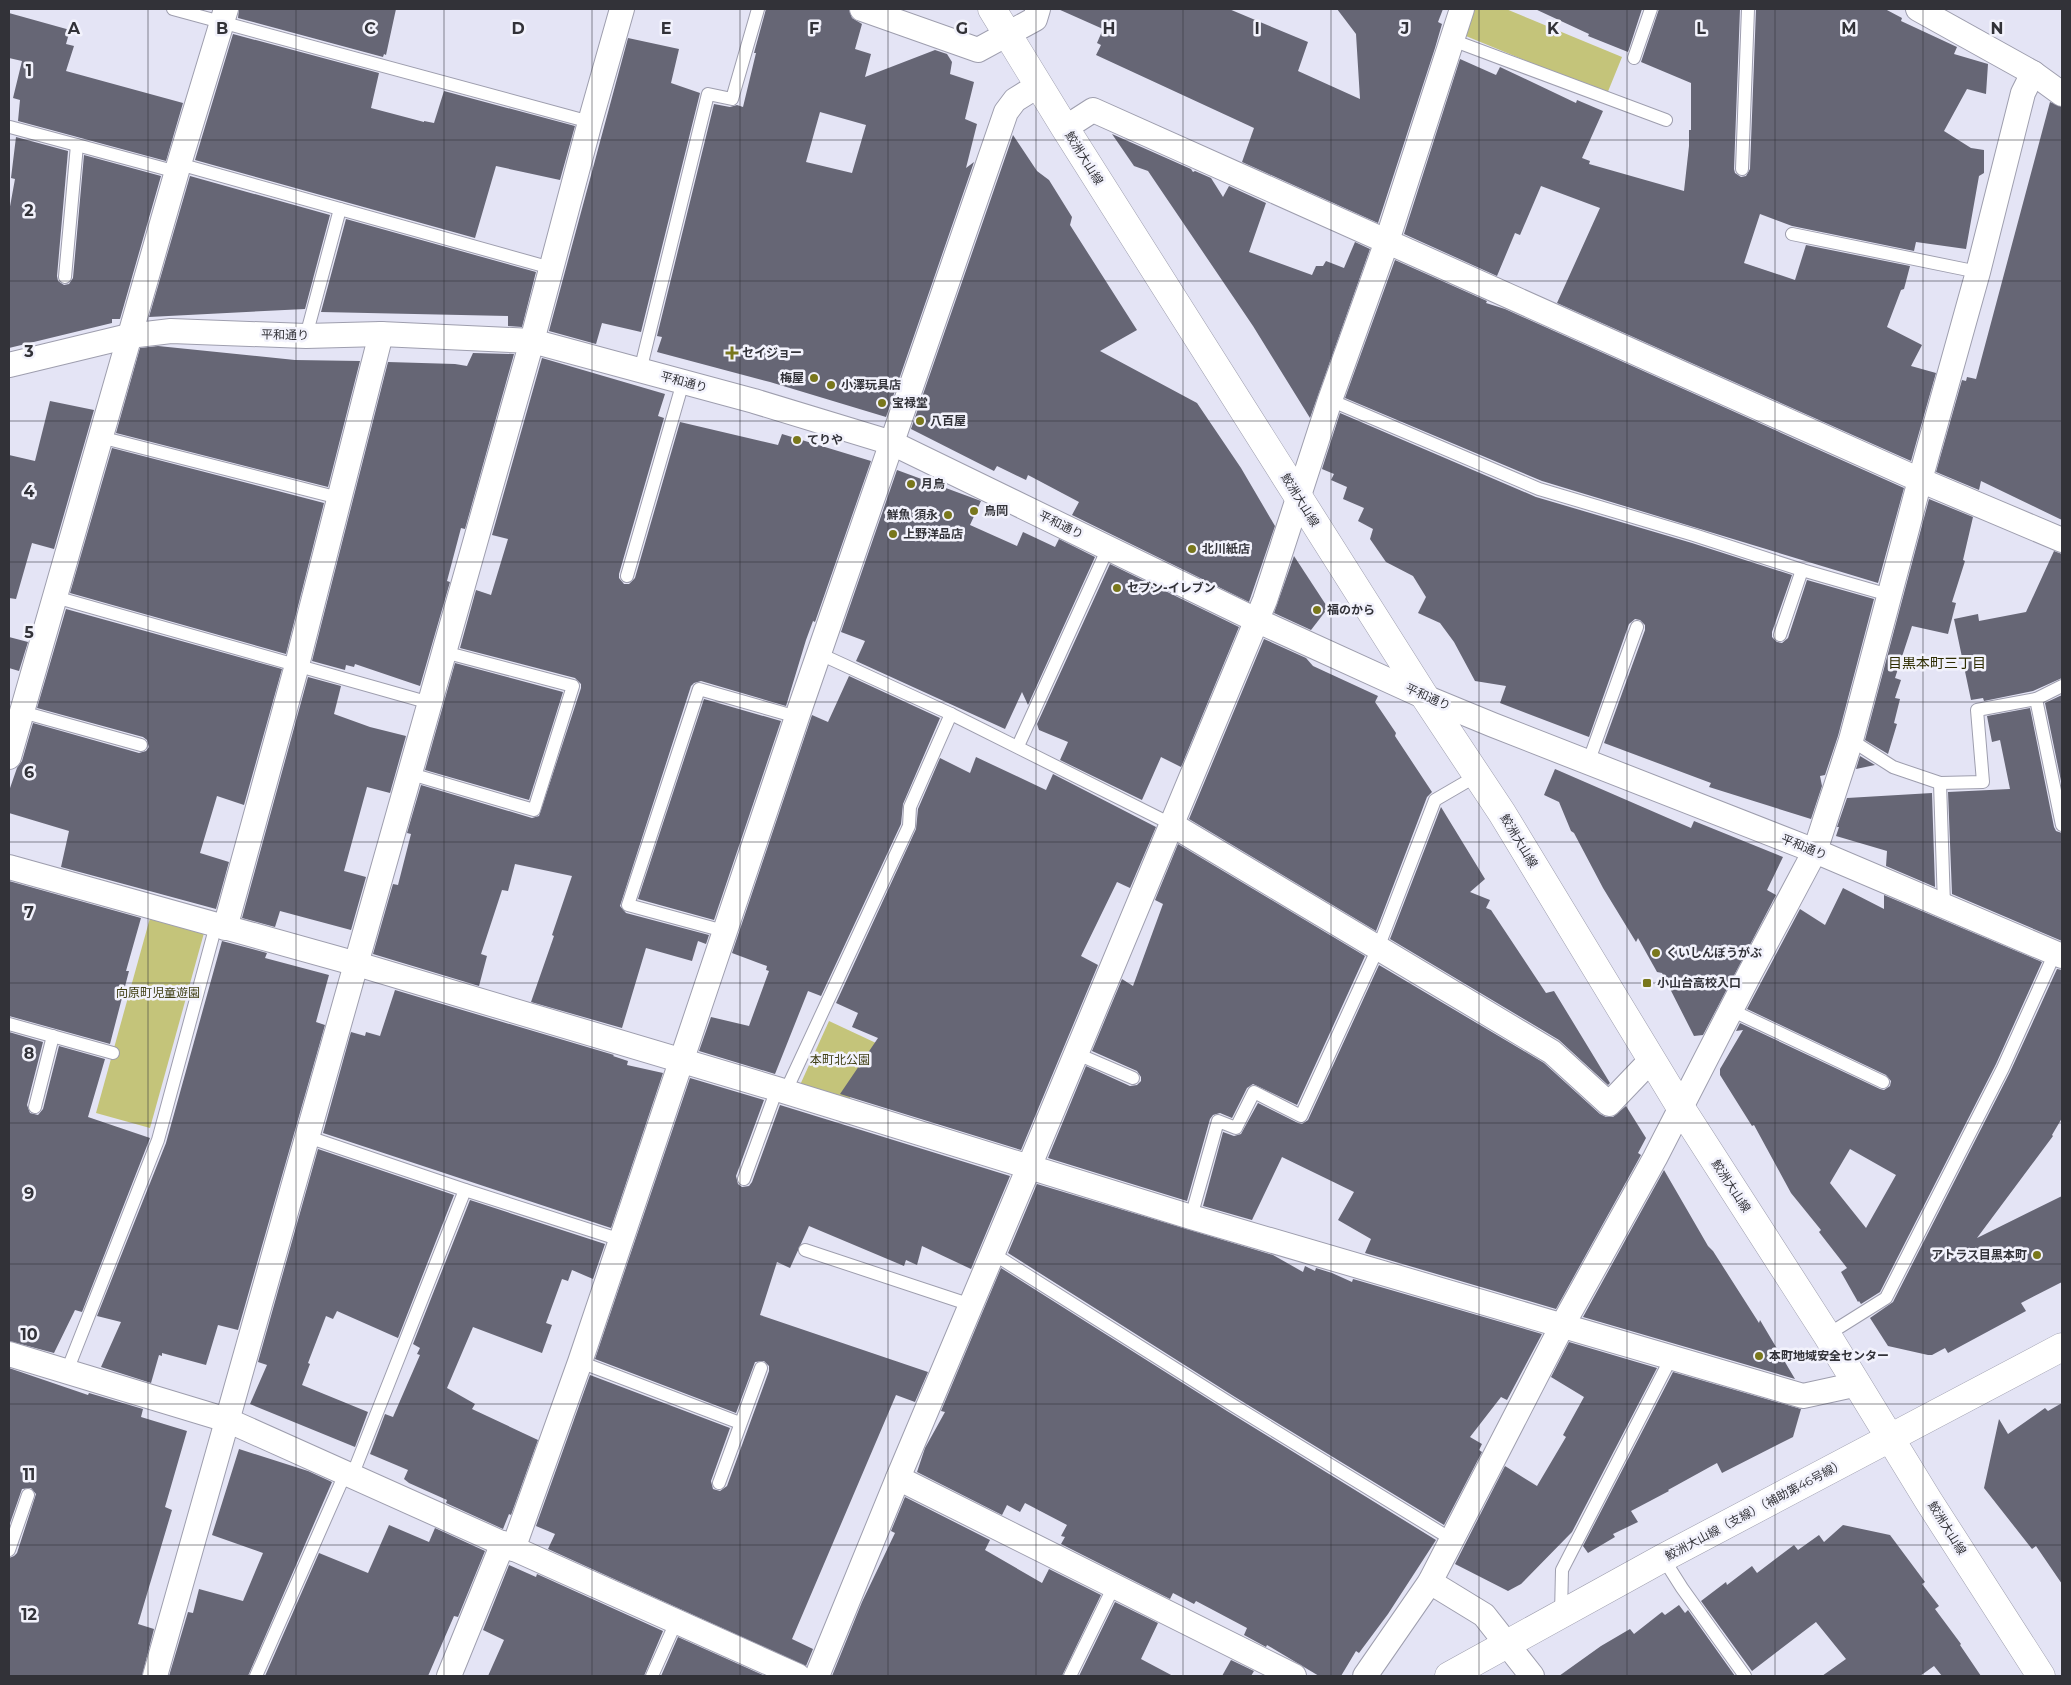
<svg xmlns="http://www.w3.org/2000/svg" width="2071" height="1685" viewBox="0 0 2071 1685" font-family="Montserrat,'Noto Sans JP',sans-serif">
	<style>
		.green { fill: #c4c47a }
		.building { fill: #666675; fill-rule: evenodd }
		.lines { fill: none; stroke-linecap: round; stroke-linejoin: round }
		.service-casing { stroke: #9e9eae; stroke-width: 14 }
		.minor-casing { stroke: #9e9eae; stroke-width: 26 }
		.secondary-casing { stroke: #9e9eae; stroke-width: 29 }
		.service { stroke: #fff; stroke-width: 12 }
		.minor { stroke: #fff; stroke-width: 24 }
		.secondary { stroke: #fff; stroke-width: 28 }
		.grid { fill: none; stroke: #323238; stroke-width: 1; stroke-opacity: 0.55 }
		.poi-dot { fill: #79771c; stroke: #f2f2fc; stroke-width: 2 }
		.labels { text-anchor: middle; stroke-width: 5; stroke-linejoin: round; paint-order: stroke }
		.street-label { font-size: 12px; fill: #323238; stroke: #f2f2fc }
		.poi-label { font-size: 12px; font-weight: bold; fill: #323238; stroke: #f2f2fc; text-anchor: start }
		.park-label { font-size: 12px; fill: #414016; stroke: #f2f2fc }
		.neighbourhood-label { font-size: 14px; fill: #2e2d02; stroke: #f2f2fc }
		.grid-label { font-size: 16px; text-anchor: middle; font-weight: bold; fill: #323238; stroke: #f2f2fc; stroke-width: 5; stroke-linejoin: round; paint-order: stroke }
	</style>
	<rect width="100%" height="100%" fill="#e4e4f5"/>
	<g class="green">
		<polygon points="1471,9 1506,9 1622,57 1607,94 1461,34"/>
		<polygon points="150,918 204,933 150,1128 96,1113"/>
		<polygon points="829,1021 876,1043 848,1102 800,1085"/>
	</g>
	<g class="building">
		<polygon points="239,9 396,9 386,55 384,54 383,57 238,18"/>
		<path d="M766,9H849L852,18L862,24L855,49L871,54L865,77L935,50L947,54L952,62L950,74L974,82L965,119L977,124L966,168L974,162L886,417L770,382L657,352L662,337L657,336L714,104L730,107L737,105L743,107L756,53H754ZM820,112L866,125L852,173L806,162Z"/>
		<polygon points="1058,9 1229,9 1308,42 1298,71 1360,99 1356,34 1337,9 1443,9 1438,22 1442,24 1435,48 1378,223 1242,162 1254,128 1096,55 1101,45 1097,43 1103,29"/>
		<polygon points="1535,9 1642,9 1628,52 1588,36 1589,34"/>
		<polygon points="1659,9 1740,9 1734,169 1735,173 1741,177 1746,176 1750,169 1756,9 1885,9 1902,18 1901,21 1957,47 1954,54 1988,64 1986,94 1967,89 1944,131 1971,148 1984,150 1984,173 1979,176 1966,249 1916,242 1914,251 1792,226 1760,214 1744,263 1795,280 1806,245 1910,266 1904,289 1901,290 1887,327 1922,345 1911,366 1936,373 1911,461 1557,303 1600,208 1541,186 1520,235 1515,233 1497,276 1404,234 1460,59 1496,75 1500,67 1576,103 1577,100 1603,111 1582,158 1590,161 1589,164 1684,191 1689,146 1689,130 1691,130 1691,83 1641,62"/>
		<polygon points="9,13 70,30 66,44 74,46 66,71 183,103 166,161 18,121 20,100 13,98 22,61 9,58"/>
		<polygon points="233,34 379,73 371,108 424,122 424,121 434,123 444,91 575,126 560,180 496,166 475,238 195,160"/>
		<polygon points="628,38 679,49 671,83 700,93 641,332 602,323 596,344 549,331"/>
		<polygon points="2050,102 2062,107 2062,520 1981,481 1979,490 1936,472 1962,380 1966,381 1967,377 1976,379"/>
		<polygon points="1112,134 1191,169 1193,172 1195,171 1211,178 1223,197 1229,186 1266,203 1249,252 1312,275 1316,266 1323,266 1326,261 1344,268 1355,242 1370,249 1310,418 1253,326 1148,171 1134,166"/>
		<polygon points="1013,135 1037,171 1049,180 1072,217 1070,225 1137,330 1100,351 1197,403 1241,468 1275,526 1249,602 1072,515 1079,502 1028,475 1026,480 997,466 994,471 911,429"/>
		<polygon points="16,137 68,151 57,276 58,281 64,285 69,284 73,278 84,155 161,176 120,319 112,319 112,323 9,348 9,212 15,179 11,178"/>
		<polygon points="190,176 330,215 305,309 149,317"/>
		<polygon points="346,219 536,272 522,327 508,326 508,316 321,312"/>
		<polygon points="1395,260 1487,301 1486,303 1505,309 1904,488 1878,583 1542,481 1345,398"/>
		<polygon points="158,346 295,360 360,361 328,487 116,433 140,348"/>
		<polygon points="473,353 514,354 465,529 461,528 447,581 450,582 420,686 355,664 354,667 346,665 345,670 312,661 388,362 455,364 467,366"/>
		<polygon points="542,358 665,394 658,416 664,418 619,574 619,578 624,584 629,584 635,578 680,422 778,445 782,434 871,461 815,622 813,621 806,640 786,706 701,681 694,683 691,686 620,906 626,913 709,935 706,944 698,941 692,961 646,948 622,1028 531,1002 554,936 552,935 572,876 515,864 508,891 502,890 481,954 487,956 479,986 373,954 393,884 398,885 411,834 407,833 421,785 532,818 539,816 581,688 581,684 575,678 460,648 476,590 491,595 508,539 492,535"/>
		<polygon points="50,401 94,410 54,549 32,543 16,599 9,598 9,455 35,461"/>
		<polygon points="1340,413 1536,497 1692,543 1792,575 1772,632 1772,637 1777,642 1782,643 1788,638 1807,580 1874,599 1838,736 1825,775 1820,776 1822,786 1811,819 1709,787 1711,783 1604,743 1645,630 1645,625 1640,620 1635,619 1629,624 1589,737 1500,703 1506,686 1475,681 1454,642 1440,623 1418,613 1426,597 1413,576 1386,562 1370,539 1373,529 1358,521 1364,508 1343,499 1347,487 1331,480 1334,474 1322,469"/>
		<polygon points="112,448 324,503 286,654 70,593"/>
		<polygon points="897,470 981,501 970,525 1017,546 1023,532 1055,547 1059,539 1095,557 1028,705 1022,692 1005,729 856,661 865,641 841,632"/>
		<polygon points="1929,499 1973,517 1963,560 1965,561 1952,602 1956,603 1948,634 1912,626 1895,678 1901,680 1895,698 1900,699 1894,723 1897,724 1888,754 1865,740"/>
		<polygon points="2054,551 2062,554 2062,678 2033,691 1984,701 1983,698 1971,700 1954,619 1978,614 1979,621 2026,612"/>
		<polygon points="1294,556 1328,608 1311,630 1274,613"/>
		<polygon points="1110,564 1239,627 1181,767 1161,757 1142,800 1060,760 1068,742 1039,730 1037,724"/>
		<polygon points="66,609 282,669 244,805 217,796 200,853 229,862 216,909 61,867 69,831 9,813 9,791 17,768 22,761 33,723 139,753 146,751 149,747 147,740 143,737 37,708"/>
		<polygon points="9,637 28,642 19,671 9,668"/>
		<polygon points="1264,639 1306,658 1313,666 1378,696 1375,702 1396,733 1395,736 1432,792 1427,797 1376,931 1189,819"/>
		<polygon points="455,663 563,692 529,800 425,770"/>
		<polygon points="849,676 940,718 903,804 901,824 821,996 808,991 775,1074 699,1051 711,1017 749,1026 769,971 766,970 767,966 732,953 812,715 828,722"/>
		<polygon points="308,677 341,686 334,714 370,727 406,736 390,793 367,787 344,871 366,877 351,930 280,911 275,927 242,918"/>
		<polygon points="2062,695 2062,786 2045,703"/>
		<polygon points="704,699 781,721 714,920 638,899"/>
		<polygon points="2030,708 2054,827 2056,831 2062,833 2062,941 1952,894 1948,792 2010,789 2000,740 1992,742 1987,716"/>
		<polygon points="1860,756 1875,765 1856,769"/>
		<polygon points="976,757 1046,790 1053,774 1156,827 1130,888 1117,882 1081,956 1098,965 1021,1150 840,1094 878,1038 852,1027 858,1013 836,1003 916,829 918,809 940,758 970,773"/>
		<polygon points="1555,769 1691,828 1694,821 1783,857 1767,890 1776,895 1703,1035 1694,1036 1662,973 1657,972 1638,938 1636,942 1603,888 1574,833 1571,831 1559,802 1544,795"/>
		<polygon points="1932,793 1935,887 1886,866 1887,851 1836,836 1839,827 1837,827 1847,798"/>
		<polygon points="1441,807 1485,879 1470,892 1490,900 1486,908 1491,910 1546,993 1554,991 1610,1083 1608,1085 1559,1040 1390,939"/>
		<polygon points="1178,844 1365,956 1297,1105 1253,1084 1247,1088 1232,1118 1220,1113 1213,1115 1210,1119 1187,1201 1048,1158 1086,1066 1130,1086 1137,1085 1141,1081 1141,1077 1137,1071 1092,1051 1122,979 1133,986 1163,904 1155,900"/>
		<polygon points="9,881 141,918 126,971 129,971 110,1044 9,1016"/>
		<path d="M1843,888L1884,909V895L2042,962L1996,1064L1880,1292L1861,1304L1859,1301L1858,1302L1841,1272L1847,1268L1819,1232L1821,1230L1791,1193L1754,1125L1752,1126L1720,1075V1069L1743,1030L1736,1031L1740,1023L1880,1089L1884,1090L1890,1086L1891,1081L1886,1075L1747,1009L1800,909L1825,925ZM1850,1149L1896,1175L1866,1228L1830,1183Z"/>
		<polygon points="222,941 267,953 265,958 329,975 316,1022 325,1025 238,1330 218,1325 206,1365 162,1353 162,1356 159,1355 151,1383 101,1367 121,1322 97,1316 166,1143"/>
		<polygon points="1379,965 1544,1063 1600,1114 1606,1117 1613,1117 1626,1106 1646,1138 1638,1153 1641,1155 1556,1309 1365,1253 1371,1239 1338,1220 1354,1192 1282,1157 1252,1220 1203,1206 1223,1132 1234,1136 1241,1134 1258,1103 1298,1123 1302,1124 1308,1120"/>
		<polygon points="2057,969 2062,970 2062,1118 2052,1135 2053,1136 1977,1238 2062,1196 2062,1282 2021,1303 2026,1311 1948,1353 1945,1348 1932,1355 1928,1355 1888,1346 1870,1318 1893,1302 2010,1072"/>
		<polygon points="395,990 614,1055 613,1056 628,1061 627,1065 663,1073 611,1228 323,1133 351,1032 365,1036 366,1032 380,1036"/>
		<polygon points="9,1032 43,1042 27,1105 30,1113 38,1115 43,1109 59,1046 105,1059 88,1117 150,1138 82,1312 75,1310 54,1353 9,1341"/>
		<polygon points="690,1078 764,1100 736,1176 738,1184 742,1187 749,1186 752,1182 780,1105 1010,1176 971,1269 922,1246 917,1265 906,1260 904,1266 809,1226 790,1268 777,1262 760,1315 928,1372 915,1402 896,1395 792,1639 813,1649 806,1666 548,1549 555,1534 536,1526 590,1375 730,1428 711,1481 713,1489 720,1491 727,1486 769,1371 769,1366 764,1361 755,1362 736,1413 595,1359"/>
		<polygon points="318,1149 454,1195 398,1338 337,1311 333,1319 326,1316 308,1363 310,1364 302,1385 368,1412 355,1447 250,1404 267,1365 258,1362"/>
		<polygon points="1664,1170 1708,1246 1713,1251 1759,1323 1760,1320 1795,1379 1583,1317"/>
		<polygon points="1037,1184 1273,1255 1303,1272 1305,1266 1315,1271 1316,1268 1332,1273 1352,1282 1353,1279 1542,1334 1507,1400 1501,1397 1470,1437 1482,1444 1479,1450 1482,1452 1444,1525 1235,1397 1008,1253"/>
		<polygon points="470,1200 605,1244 593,1279 572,1270 568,1281 562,1279 546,1323 552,1325 542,1353 473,1327 447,1388 475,1404 472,1409 538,1440 511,1515 509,1514 503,1529 446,1503 447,1500 409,1483 404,1479 408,1470 370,1454 385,1414 393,1417 420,1355 417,1354 420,1348 413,1344"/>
		<polygon points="1001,1268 1227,1411 1436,1540 1388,1614 1359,1653 1356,1651 1341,1676 1319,1676 1267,1645 1266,1647 1244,1635 1247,1628 1196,1601 1194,1604 1173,1593 1170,1599 1061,1544 1065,1537 1061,1536 1067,1525 1025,1503 1020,1512 1007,1505 1002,1515 917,1472 925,1448 945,1412 941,1411"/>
		<polygon points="1569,1342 1657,1368 1572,1532 1521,1584 1508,1591 1455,1564 1505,1466 1537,1486 1566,1437 1563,1435 1584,1397 1551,1377"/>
		<polygon points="9,1368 88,1395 89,1393 143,1409 141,1417 187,1431 165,1507 172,1510 138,1624 154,1629 142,1676 9,1676 9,1558 14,1556 17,1553 36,1494 31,1488 22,1489 9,1526"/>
		<polygon points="1673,1372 1801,1409 1793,1437 1722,1473 1717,1463 1668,1490 1669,1491 1631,1511 1638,1522 1613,1534 1615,1537 1588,1553 1583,1546"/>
		<polygon points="2062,1403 2062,1584 2036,1546 2032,1549 1984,1488 1999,1419 2008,1434 2045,1408 2048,1411"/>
		<polygon points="239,1449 308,1471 332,1482 248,1676 169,1676 188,1612 193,1613 199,1589 243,1601 263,1553 212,1535"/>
		<polygon points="905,1497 990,1540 985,1550 1042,1583 1049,1569 1101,1595 1062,1676 832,1676 862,1602 895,1533 891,1531"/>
		<polygon points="389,1525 429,1542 435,1528 485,1551 458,1617 454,1616 428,1676 265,1676 319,1553 368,1573"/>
		<polygon points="1843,1525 1890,1535 1925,1582 1922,1584 1939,1606 1935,1609 1961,1644 1960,1645 1981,1676 1942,1676 1934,1666 1920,1676 1822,1676 1846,1659 1816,1622 1752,1671 1701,1601 1726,1582 1727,1585 1752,1566 1757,1573 1794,1545 1798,1550 1819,1535 1824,1542"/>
		<polygon points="509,1565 536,1577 537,1574 663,1631 644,1676 488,1676 504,1640 483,1630"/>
		<polygon points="1115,1602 1158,1623 1141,1659 1173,1676 1079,1676"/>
		<polygon points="1679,1605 1685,1613 1688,1610 1735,1676 1559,1676 1601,1646 1630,1629 1634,1634 1662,1612 1665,1615"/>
		<polygon points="678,1637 765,1676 661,1676"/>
		<polygon points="1231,1660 1254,1671 1251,1676 1222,1676"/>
	</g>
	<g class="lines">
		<g class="service-casing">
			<g id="service">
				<polyline points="173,9 590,122"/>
				<polyline points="1452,40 1666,120"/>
				<polyline points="1634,58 1651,9"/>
				<polyline points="10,127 177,172"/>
				<polyline points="179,164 551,268"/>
				<polyline points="1742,169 1748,9"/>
				<polyline points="1792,234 1978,272"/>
				<polyline points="65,277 77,145"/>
				<polyline points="306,336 340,209"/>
				<polyline points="640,371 708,94 732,99 758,9"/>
				<polyline points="1330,400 1539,489 1694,535 1802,570 1889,595"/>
				<polyline points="100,437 339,498"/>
				<polyline points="627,576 683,382"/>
				<polyline points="55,597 430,703"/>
				<polyline points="1780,635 1802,570"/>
				<polyline points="820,654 951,714 1171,824"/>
				<polyline points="2062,686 2036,699 2062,825"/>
				<polyline points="22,712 141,745"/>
				<polyline points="1851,740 1893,767 1940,783 1983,782 1977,710 2036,699"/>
				<polyline points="1018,746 1108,548"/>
				<polyline points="1588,763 1637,627"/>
				<polyline points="411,774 534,810 573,686 444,652"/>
				<polyline points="1940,783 1944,905"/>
				<polyline points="724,931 628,905 699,689 797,717"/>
				<polyline points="1731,1010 1883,1082"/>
				<polyline points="9,1024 113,1053"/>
				<polyline points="1075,1053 1133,1078"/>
				<polyline points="788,1093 790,1082 909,826 910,807 951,714"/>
				<polyline points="35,1107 53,1036"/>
				<polyline points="308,1137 465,1190 621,1240"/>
				<polyline points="744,1179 777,1089"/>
				<polyline points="1191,1217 1218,1121 1236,1128 1254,1092 1301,1116 1378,948 1435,800 1478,775"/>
				<polyline points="805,1250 971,1305"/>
				<polyline points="992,1253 1231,1404 1451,1539"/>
				<polyline points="1827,1335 1886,1298 2003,1068 2055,953"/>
				<polyline points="580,1362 740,1423"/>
				<polyline points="67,1371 158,1140 216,925"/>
				<polyline points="352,1476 465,1190"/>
				<polyline points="719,1483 761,1368"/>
				<polyline points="9,1550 28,1495"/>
				<polyline points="1663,1558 1682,1588 1745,1676"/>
				<polyline points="1561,1614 1562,1570 1671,1358"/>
				<polyline points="256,1676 345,1474"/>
				<polyline points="652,1676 676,1622"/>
				<polyline points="1070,1676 1114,1586"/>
			</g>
		</g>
		<g class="minor-casing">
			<g id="minor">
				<polyline points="862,9 978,50 1035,19 1038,9"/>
				<polyline points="1918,9 2033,73 2062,94"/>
				<polyline points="1065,128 1093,110 1920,480 2062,540"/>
				<polyline points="9,365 129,336 171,331 306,336 381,334 532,341 754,401 892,443 1256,620 1425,697 1493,725 1815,851 2062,956"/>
				<polyline points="9,757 179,164 226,9"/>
				<polyline points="1171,824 1552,1052 1609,1104 1652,1059"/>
				<polyline points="9,867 357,964 777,1089 1191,1217 1803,1396 1858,1384"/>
				<polyline points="225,928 297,665 381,334"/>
				<polyline points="9,1354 227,1420 798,1676"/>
				<polyline points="898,1478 1294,1676"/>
				<polyline points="513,1549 580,1362 797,717 1006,112 1015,100 1039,85"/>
				<polyline points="1430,1582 1484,1615 1532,1676"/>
				<polyline points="155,1676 532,341 590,122 622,9"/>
				<polyline points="449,1676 503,1543"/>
				<polyline points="817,1676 898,1478 1029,1167 1265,600 1330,400 1387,241 1462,9"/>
				<polyline points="1365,1676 1430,1582 1562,1326 1655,1158 1750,973 1815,851 1851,740 1920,480 1978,272 2023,93 2033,73"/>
			</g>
		</g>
		<g class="secondary-casing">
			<g id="secondary">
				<polyline points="992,9 1065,128 1425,697 1502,813 1681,1108 1827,1335 1928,1500 2041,1676"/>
				<polyline points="1449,1676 1663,1558 2062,1347"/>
			</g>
		</g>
		<use href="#service" class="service"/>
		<use href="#minor" class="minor"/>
		<use href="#secondary" class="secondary"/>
	</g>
	<path class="grid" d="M148,9V1676M296,9V1676M444,9V1676M592,9V1676M740,9V1676M888,9V1676M1036,9V1676M1183,9V1676M1331,9V1676M1479,9V1676M1627,9V1676M1775,9V1676M1923,9V1676M9,140H2062M9,281H2062M9,421H2062M9,562H2062M9,702H2062M9,842H2062M9,983H2062M9,1123H2062M9,1264H2062M9,1404H2062M9,1545H2062"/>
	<g class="poi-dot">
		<path d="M729.5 345.5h5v5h5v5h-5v5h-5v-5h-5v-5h5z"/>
		<circle cx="814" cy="378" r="5"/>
		<circle cx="831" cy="385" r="5"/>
		<circle cx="882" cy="403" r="5"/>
		<circle cx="920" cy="421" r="5"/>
		<circle cx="797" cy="440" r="5"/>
		<circle cx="911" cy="484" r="5"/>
		<circle cx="974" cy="511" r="5"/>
		<circle cx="948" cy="515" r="5"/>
		<circle cx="893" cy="534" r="5"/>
		<circle cx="1192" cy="549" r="5"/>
		<circle cx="1117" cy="588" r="5"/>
		<circle cx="1317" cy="610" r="5"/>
		<circle cx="1656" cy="953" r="5"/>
		<rect x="1642" y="978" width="10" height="10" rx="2.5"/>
		<circle cx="2037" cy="1255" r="5"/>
		<circle cx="1759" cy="1356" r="5"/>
	</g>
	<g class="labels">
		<g class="street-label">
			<text transform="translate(1084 158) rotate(58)" y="4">鮫洲大山線</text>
			<text transform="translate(285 335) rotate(1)" y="4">平和通り</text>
			<text transform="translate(684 382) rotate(15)" y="4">平和通り</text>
			<text transform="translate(1300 500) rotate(58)" y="4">鮫洲大山線</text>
			<text transform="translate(1061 525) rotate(26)" y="4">平和通り</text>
			<text transform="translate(1428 697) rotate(24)" y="4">平和通り</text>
			<text transform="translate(1519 841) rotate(59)" y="4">鮫洲大山線</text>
			<text transform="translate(1804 847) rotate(22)" y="4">平和通り</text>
			<text transform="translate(1731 1186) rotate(57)" y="4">鮫洲大山線</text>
			<text transform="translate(1755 1510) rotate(-28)" y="4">鮫洲大山線（支線）（補助第46号線）</text>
			<text transform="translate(1947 1528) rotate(58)" y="4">鮫洲大山線</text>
		</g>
		<g class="poi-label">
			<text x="742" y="357">セイジョー</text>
			<text x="804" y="382" text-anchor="end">梅屋</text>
			<text x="841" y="389">小澤玩具店</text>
			<text x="892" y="407">宝禄堂</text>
			<text x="930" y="425">八百屋</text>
			<text x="807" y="444">てりや</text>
			<text x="921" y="488">月鳥</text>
			<text x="984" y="515">鳥岡</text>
			<text x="938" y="519" text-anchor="end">鮮魚 須永</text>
			<text x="903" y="538">上野洋品店</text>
			<text x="1202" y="553">北川紙店</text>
			<text x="1127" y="592">セブン-イレブン</text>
			<text x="1327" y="614">福のから</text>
			<text x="1666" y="957">くいしんぼうがぶ</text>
			<text x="1657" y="987">小山台高校入口</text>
			<text x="2027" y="1259" text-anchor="end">アトラス目黒本町</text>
			<text x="1769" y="1360">本町地域安全センター</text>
		</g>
		<g class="park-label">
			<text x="158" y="997">向原町児童遊園</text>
			<text x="840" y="1064">本町北公園</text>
		</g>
		<g class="neighbourhood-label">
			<text x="1937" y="668">目黒本町三丁目</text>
		</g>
	</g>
	<g class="grid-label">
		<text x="74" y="34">A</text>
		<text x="222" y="34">B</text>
		<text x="370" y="34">C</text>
		<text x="518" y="34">D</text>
		<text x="666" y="34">E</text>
		<text x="814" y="34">F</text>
		<text x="962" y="34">G</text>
		<text x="1109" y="34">H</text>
		<text x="1257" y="34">I</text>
		<text x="1405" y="34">J</text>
		<text x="1553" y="34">K</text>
		<text x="1701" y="34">L</text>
		<text x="1849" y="34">M</text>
		<text x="1997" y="34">N</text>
		<text x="29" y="76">1</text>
		<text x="29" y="216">2</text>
		<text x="29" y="357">3</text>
		<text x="29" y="497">4</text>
		<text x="29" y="638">5</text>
		<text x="29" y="778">6</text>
		<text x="29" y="918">7</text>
		<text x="29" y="1059">8</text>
		<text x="29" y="1199">9</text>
		<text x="29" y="1340">10</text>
		<text x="29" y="1480">11</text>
		<text x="29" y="1620">12</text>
	</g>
	<rect width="2071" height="1685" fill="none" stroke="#323238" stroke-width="20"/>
</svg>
